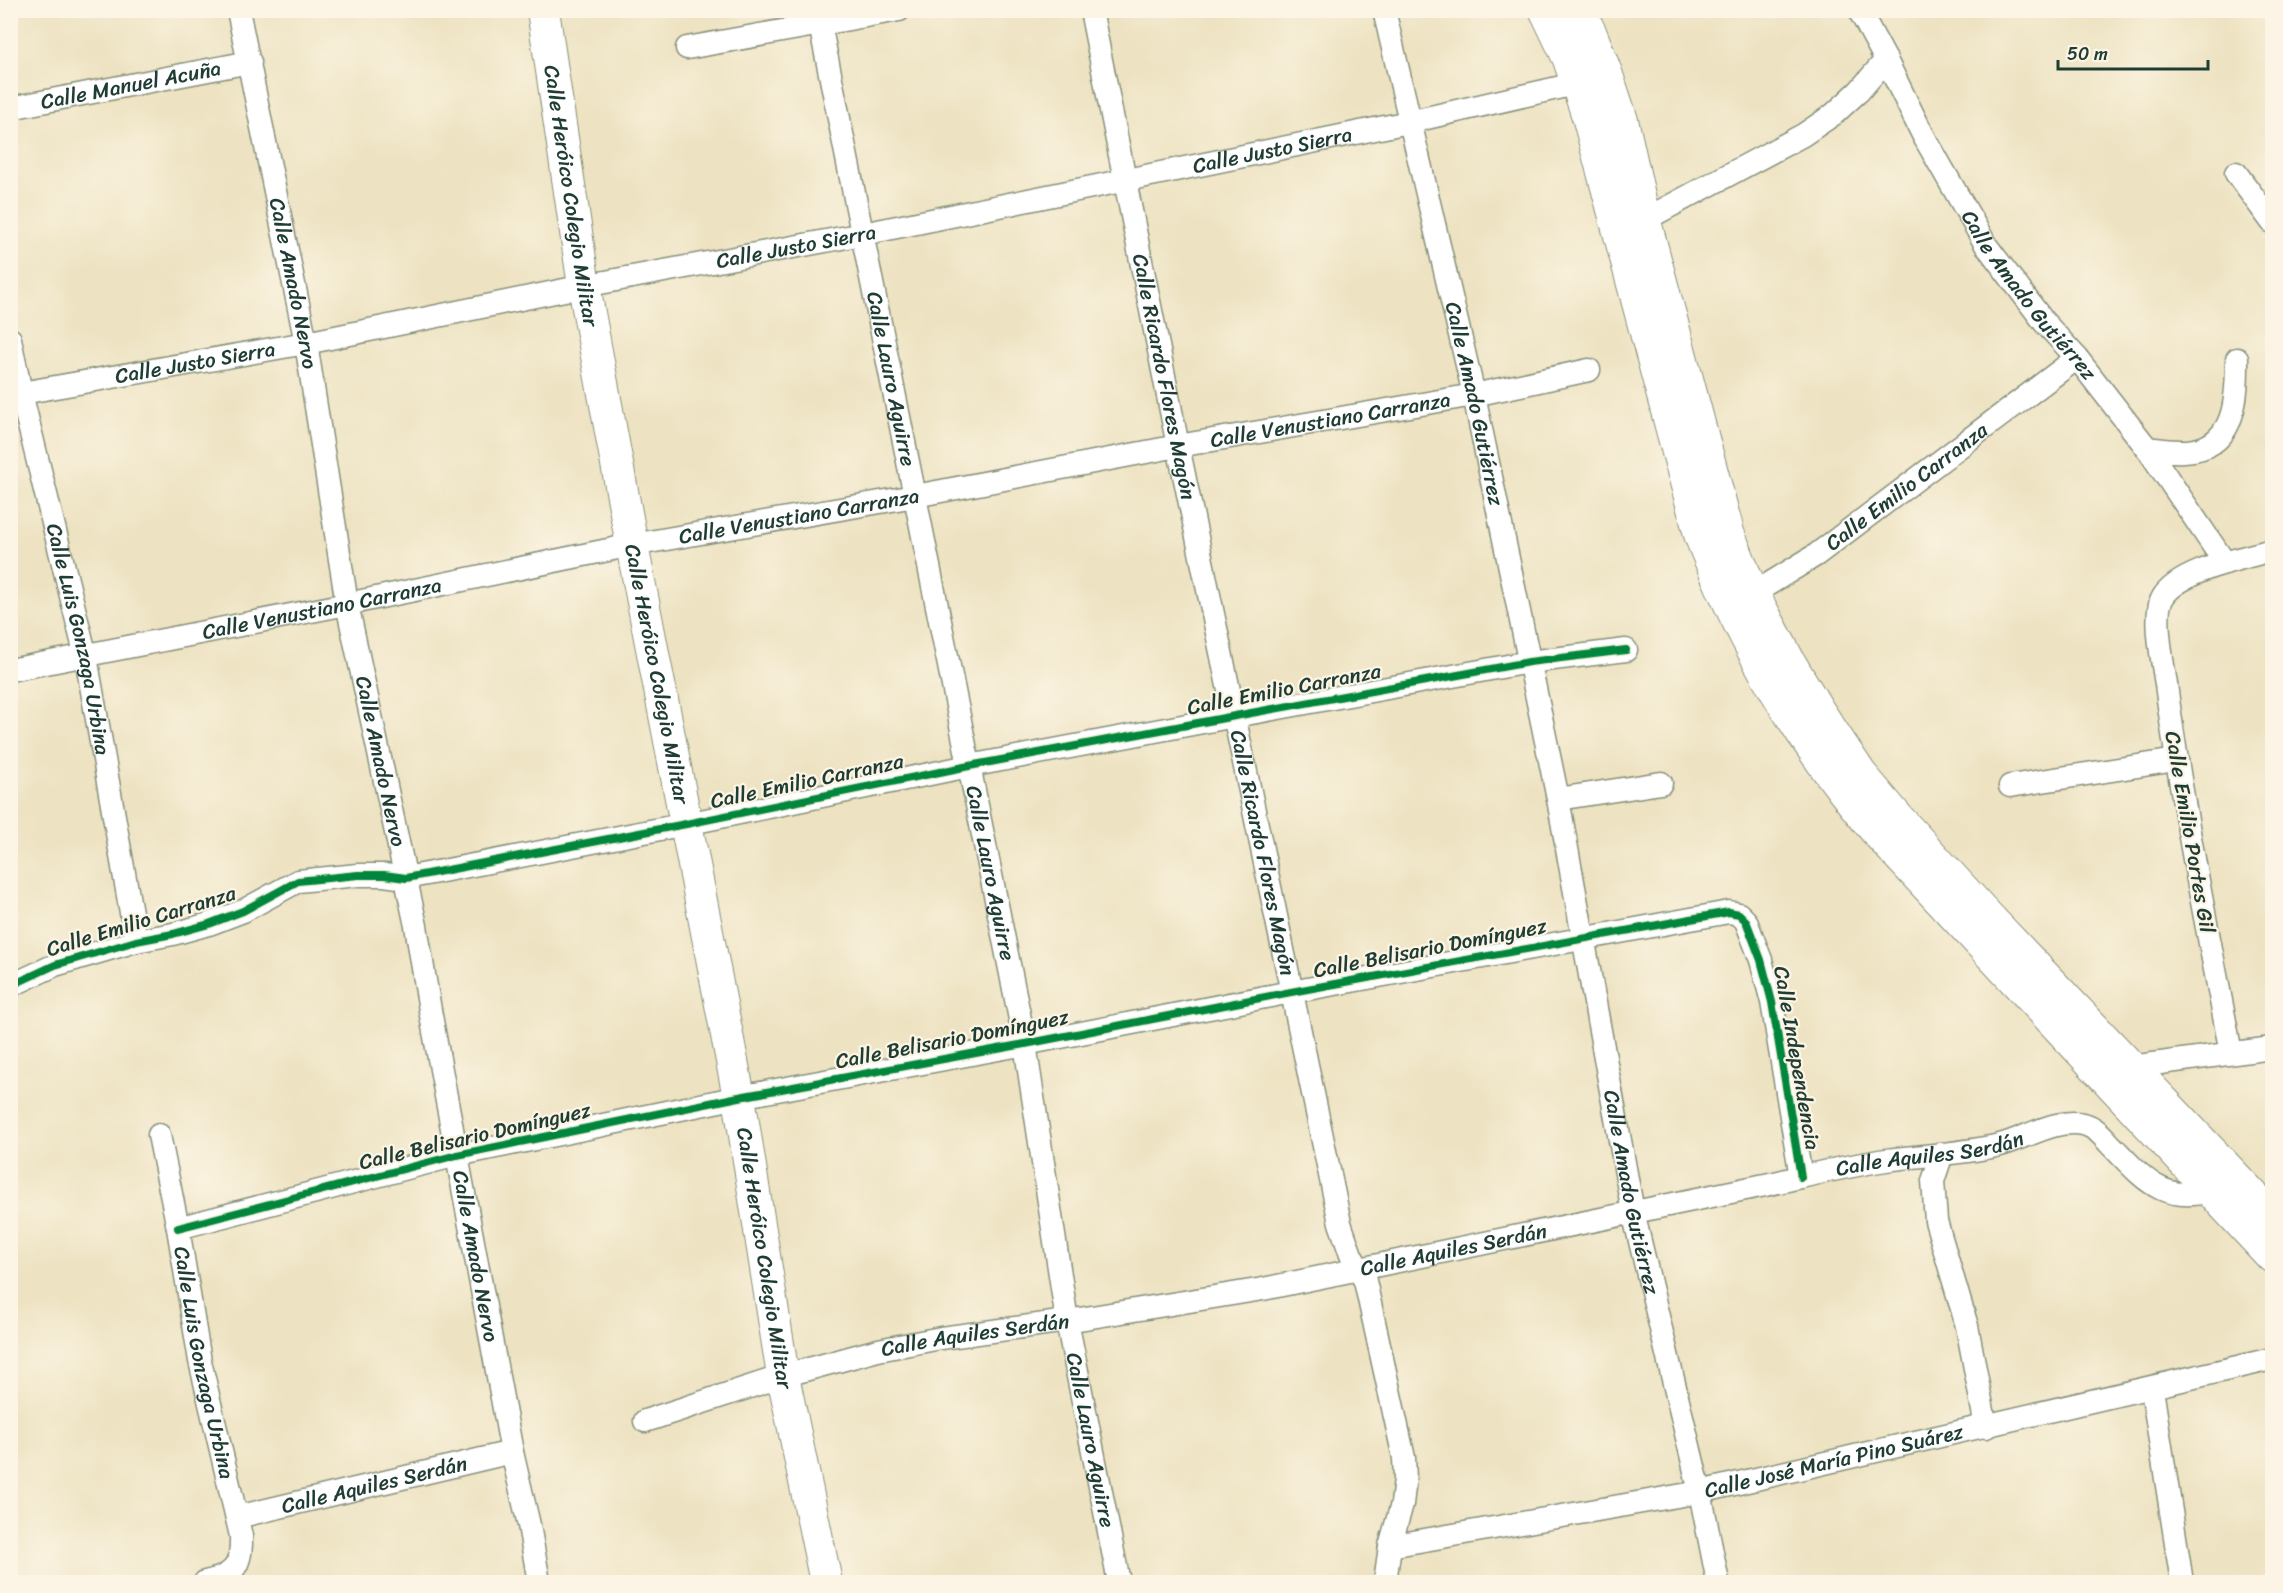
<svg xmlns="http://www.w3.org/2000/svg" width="2283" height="1593" viewBox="0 0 2283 1593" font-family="Sriracha,sans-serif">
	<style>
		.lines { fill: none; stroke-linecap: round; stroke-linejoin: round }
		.street-casing { stroke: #86907a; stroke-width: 25 }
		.secondary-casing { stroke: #86907a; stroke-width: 34 }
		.primary-casing { stroke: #86907a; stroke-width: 35 }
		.street { stroke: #fff; stroke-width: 22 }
		.secondary { stroke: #fff; stroke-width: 32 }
		.primary { stroke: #fff; stroke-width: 33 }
		.cycleway-casing { stroke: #fcf5e5; stroke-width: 11 }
		.cycleway { stroke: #00873e; stroke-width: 8 }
		.labels { text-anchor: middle; stroke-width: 4.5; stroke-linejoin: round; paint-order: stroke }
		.street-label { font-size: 21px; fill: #1f3d34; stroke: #fcf5e5 }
	</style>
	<rect width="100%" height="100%" fill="#fcf5e5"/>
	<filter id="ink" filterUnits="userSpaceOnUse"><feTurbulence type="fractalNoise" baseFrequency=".0167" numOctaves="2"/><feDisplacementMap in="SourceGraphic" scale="12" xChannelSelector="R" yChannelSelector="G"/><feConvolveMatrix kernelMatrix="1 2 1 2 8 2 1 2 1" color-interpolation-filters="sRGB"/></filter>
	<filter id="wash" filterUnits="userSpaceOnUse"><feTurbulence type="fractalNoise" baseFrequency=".008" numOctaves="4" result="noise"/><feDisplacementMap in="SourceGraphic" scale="24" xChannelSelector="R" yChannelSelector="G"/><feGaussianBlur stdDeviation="1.35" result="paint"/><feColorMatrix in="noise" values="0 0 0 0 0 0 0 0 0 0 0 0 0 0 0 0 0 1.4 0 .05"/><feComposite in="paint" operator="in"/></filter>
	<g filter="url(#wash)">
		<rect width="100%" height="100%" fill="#ede2c1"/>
	</g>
	<g filter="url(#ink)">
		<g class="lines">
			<g class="street-casing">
				<g id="street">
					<path id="s1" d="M238,10L306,343L347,604L416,926L430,1010L512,1452L529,1525L539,1582"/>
					<path id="s2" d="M1091,10L1178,446L1340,1223L1351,1255L1365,1281L1404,1458L1405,1479L1402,1504L1390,1546L1385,1582"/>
					<path id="s3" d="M1384,10L1474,395L1558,799L1633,1212L1700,1492L1718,1582"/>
					<path id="s4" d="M1859,10L1886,60L1923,135L1986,245L2044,322L2077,358L2147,448L2225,563"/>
					<path id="s5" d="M820,24L1025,1044L1067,1321L1119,1582"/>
					<polyline points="687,48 899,10"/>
					<path id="s6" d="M10,108L250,62"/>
					<polyline points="2236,173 2272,222"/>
					<polyline points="1644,220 1803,135 1834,114 1859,91 1886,60"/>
					<path id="s7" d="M10,339L21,393L86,657L136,941"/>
					<path id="s8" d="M10,395L306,343L584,286L863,234L1409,122L1579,83"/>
					<path d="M2147,448C2163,450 2178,453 2194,450C2237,443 2237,393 2237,359"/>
					<path id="s9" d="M1738,596L1764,587L1816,555L2077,358"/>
					<path id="s10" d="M10,670L347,604L632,545L915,496L1178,446L1474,395L1589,370"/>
					<polyline points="2010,786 2176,760"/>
					<polyline points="1558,799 1661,783"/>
					<polyline points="10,986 55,965 136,941 173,934 209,924 243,911 298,881 358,875 384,875 406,878 686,824 969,766 1235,716 1529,662 1626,650"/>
					<path d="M2231,1053C2208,931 2182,808 2166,684C2163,665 2153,615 2162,599C2176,571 2244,558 2272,550"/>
					<polyline points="2131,1067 2272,1048"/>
					<path id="s11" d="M159,1135L178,1228L200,1361L241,1536C242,1566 234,1576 205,1582"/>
					<polyline points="1942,1154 1933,1181 1936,1221 1967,1326 1986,1427"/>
					<polyline points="178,1228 457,1155 739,1097 1025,1044 1291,992 1729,912 1739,914 1746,921 1761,960 1772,1002 1801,1177"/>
					<polyline points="2152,1389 2182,1582"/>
					<path id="s12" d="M645,1421L783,1376L878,1350L941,1338L1067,1321L1263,1289L1765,1185C1806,1176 1846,1166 1886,1160C1924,1155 1963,1154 2000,1145C2027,1138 2055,1118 2083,1124C2094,1126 2102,1135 2109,1143C2146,1181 2164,1207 2222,1188"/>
					<path id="s13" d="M237,1517L512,1452"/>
					<path id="s14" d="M1390,1546L1700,1492L2272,1359"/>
				</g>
			</g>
			<g class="secondary-casing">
				<g id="secondary">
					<path id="s15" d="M543,10L584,286L632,545L739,1097L783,1376L826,1582"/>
				</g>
			</g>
			<g class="primary-casing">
				<g id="primary">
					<path d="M1546,10L1569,58L1589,118L1701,536C1744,646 1803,746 1880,835L2272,1256"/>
					<polyline points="1578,10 1590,33 1606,74 1622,122 1644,220 1728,534 1751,591 1790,664 1818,711 1860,774 1900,821 1984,913 2272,1216"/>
				</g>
			</g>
			<use href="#street" class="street"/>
			<use href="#secondary" class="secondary"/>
			<use href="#primary" class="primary"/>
			<g class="cycleway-casing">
				<g id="cycleway">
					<polyline points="10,986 55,965 136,941 173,934 209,924 243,911 298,881 358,875 384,875 406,878 686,824 969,766 1235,716 1529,662 1626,650"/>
					<polyline points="178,1228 457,1155 739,1097 1025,1044 1291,992 1729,912 1739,914 1746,921 1761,960 1772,1002 1801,1177"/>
				</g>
			</g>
			<use href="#cycleway" class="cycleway"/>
		</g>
	</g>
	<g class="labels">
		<g class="street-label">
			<text dy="7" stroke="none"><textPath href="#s6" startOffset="123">Calle Manuel Acuña</textPath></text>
			<text dy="7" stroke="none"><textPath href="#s8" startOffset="1286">Calle Justo Sierra</textPath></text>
			<text dy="7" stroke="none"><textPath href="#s15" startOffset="188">Calle Heróico Colegio Militar</textPath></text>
			<text dy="7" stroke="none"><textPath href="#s8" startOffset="800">Calle Justo Sierra</textPath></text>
			<text dy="7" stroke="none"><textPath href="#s1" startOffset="279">Calle Amado Nervo</textPath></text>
			<text dy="7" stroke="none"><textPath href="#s4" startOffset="333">Calle Amado Gutiérrez</textPath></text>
			<text dy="7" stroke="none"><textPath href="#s8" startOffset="188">Calle Justo Sierra</textPath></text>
			<text dy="7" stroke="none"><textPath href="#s2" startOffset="374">Calle Ricardo Flores Magón</textPath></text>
			<text dy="7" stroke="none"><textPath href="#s5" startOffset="362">Calle Lauro Aguirre</textPath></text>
			<text dy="7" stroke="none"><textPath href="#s3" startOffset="404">Calle Amado Gutiérrez</textPath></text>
			<text dy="7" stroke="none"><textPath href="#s10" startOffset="1344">Calle Venustiano Carranza</textPath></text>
			<text dy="7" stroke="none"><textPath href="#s9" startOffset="202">Calle Emilio Carranza</textPath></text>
			<text dy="7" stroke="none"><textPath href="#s10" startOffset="804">Calle Venustiano Carranza</textPath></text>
			<text dy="7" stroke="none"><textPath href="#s10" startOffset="318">Calle Venustiano Carranza</textPath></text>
			<text dy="7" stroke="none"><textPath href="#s7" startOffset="308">Calle Luis Gonzaga Urbina</textPath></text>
			<text dy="7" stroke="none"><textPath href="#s15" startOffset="674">Calle Heróico Colegio Militar</textPath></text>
			<text transform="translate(1284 689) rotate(-11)" y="7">Calle Emilio Carranza</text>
			<text dy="7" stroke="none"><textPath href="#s1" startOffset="765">Calle Amado Nervo</textPath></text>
			<text transform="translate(807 781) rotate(-12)" y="7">Calle Emilio Carranza</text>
			<text transform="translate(2190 832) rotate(80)" y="7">Calle Emilio Portes Gil</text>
			<text dy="7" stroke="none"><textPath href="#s2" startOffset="860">Calle Ricardo Flores Magón</textPath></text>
			<text dy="7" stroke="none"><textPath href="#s5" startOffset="866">Calle Lauro Aguirre</textPath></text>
			<text transform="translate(141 921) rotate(-17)" y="7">Calle Emilio Carranza</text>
			<text transform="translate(1430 948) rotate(-11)" y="7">Calle Belisario Domínguez</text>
			<text transform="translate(952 1039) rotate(-11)" y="7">Calle Belisario Domínguez</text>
			<text transform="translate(1797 1058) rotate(80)" y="7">Calle Independencia</text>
			<text transform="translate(475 1136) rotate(-13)" y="7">Calle Belisario Domínguez</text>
			<text dy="7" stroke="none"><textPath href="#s12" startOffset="1314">Calle Aquiles Serdán</textPath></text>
			<text dy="7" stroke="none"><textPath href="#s3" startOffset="1208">Calle Amado Gutiérrez</textPath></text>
			<text dy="7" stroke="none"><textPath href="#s12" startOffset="828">Calle Aquiles Serdán</textPath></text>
			<text dy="7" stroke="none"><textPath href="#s1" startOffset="1269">Calle Amado Nervo</textPath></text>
			<text dy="7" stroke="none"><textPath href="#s15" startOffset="1268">Calle Heróico Colegio Militar</textPath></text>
			<text dy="7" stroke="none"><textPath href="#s12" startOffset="342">Calle Aquiles Serdán</textPath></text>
			<text dy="7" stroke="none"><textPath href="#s11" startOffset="232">Calle Luis Gonzaga Urbina</textPath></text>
			<text dy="7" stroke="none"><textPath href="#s5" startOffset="1442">Calle Lauro Aguirre</textPath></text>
			<text dy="7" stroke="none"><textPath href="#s14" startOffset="452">Calle José María Pino Suárez</textPath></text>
			<text dy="7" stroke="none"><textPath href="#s13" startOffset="141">Calle Aquiles Serdán</textPath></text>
		</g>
	</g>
	<rect width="2283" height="1593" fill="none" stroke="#fcf5e5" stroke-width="36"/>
	<path d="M2058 60v9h150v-9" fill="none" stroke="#1f3d34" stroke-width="3"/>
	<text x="2067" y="60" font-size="18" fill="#1f3d34" stroke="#fcf5e5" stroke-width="4.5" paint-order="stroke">50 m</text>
</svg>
